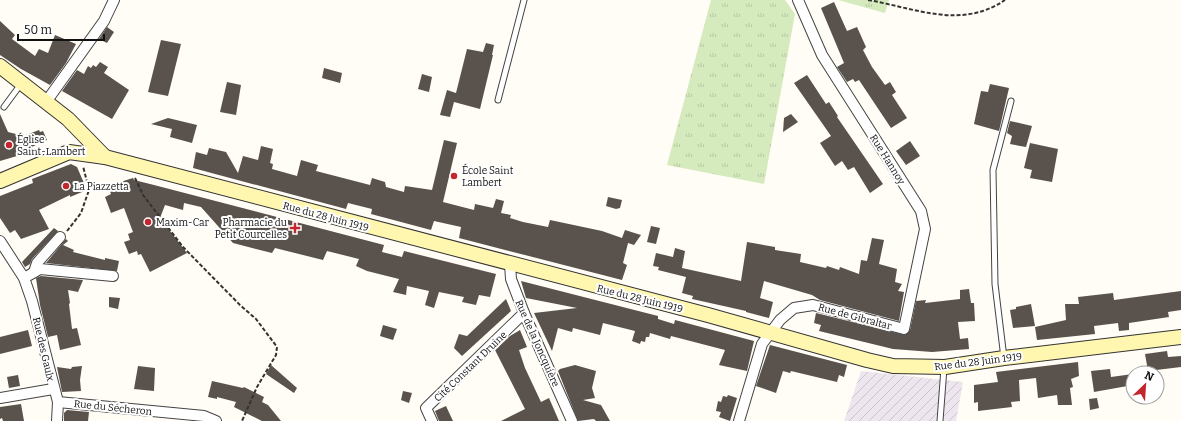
<svg xmlns="http://www.w3.org/2000/svg" width="1181" height="421" viewBox="0 0 1181 421" font-family="Bitter,serif">
	<style>
		.industrial { fill: url(#industrial-furrows) }
		.grass { fill: url(#grass-tufts) }
		.building { fill: #5a524d }
		.lines { fill: none; stroke-linecap: round; stroke-linejoin: round }
		.lane-casing { stroke: #444; stroke-width: 7 }
		.street-casing { stroke: #444; stroke-width: 12 }
		.secondary-casing { stroke: #333; stroke-width: 16 }
		.path { stroke: #333; stroke-width: 2; stroke-dasharray: 4 2; stroke-linecap: butt }
		.lane { stroke: #fff; stroke-width: 5 }
		.street { stroke: #fff; stroke-width: 10 }
		.secondary { stroke: #fff6b0; stroke-width: 14 }
		.poi-dot { fill: #c4262e; stroke: #fff; stroke-width: 1.5 }
		.labels { text-anchor: middle; stroke-width: 4; stroke-linejoin: round; paint-order: stroke }
		.poi-label { font-size: 10px; fill: #111; stroke: #fff; text-anchor: start }
		.street-label { font-size: 10px; fill: #111; stroke: #fff }
	</style>
	<defs>
		<pattern id="industrial-furrows" width="10" height="10" patternUnits="userSpaceOnUse"><rect width="10" height="10" fill="#eee6ef"/><path d="M-1 1l2-2M0 10L10 0M9 11l2-2" fill="none" stroke="#cbc4cc"/></pattern>
		<pattern id="grass-tufts" width="24" height="20" patternUnits="userSpaceOnUse"><rect width="24" height="20" fill="#d5ebbd"/><path d="M3 7l-1-3M5 7V3M7 7l1-3M15 17l-1-3M17 17v-4M19 17l1-3" fill="none" stroke="#b6c8a1"/></pattern>
	</defs>
	<rect width="100%" height="100%" fill="#fffdf5"/>
	<polygon class="industrial" points="861,371 963,382 956,421 844,421"/>
	<g class="grass">
		<polygon points="711,0 785,0 795,14 764,184 667,165"/>
		<polygon points="838,0 889,0 885,13"/>
	</g>
	<g class="building">
		<polygon points="834,2 847,31 857,27 866,47 863,50 872,67 885,85 890,82 896,92 892,95 907,118 891,128 859,80 855,82 853,79 847,82 837,67 844,63 821,8"/>
		<polygon points="0,21 15,35 12,39 35,56 39,49 48,53 55,35 76,44 66,63 50,85 21,69 0,55"/>
		<polygon points="107,27 114,32 107,43 99,39"/>
		<polygon points="161,40 181,44 168,96 148,92"/>
		<polygon points="486,43 494,45 492,55 493,55 480,109 454,102 450,117 440,115 447,90 456,93 467,49 483,52"/>
		<polygon points="100,62 108,67 104,73 129,90 112,119 62,91 77,70 84,74 88,66 91,68 93,65 96,67"/>
		<polygon points="324,68 342,73 340,83 322,78"/>
		<polygon points="422,74 432,77 429,92 418,89"/>
		<polygon points="807,75 826,104 829,102 838,116 837,117 883,184 870,193 854,167 848,170 842,161 835,166 820,143 831,136 794,83"/>
		<polygon points="227,82 241,85 236,115 220,112"/>
		<polygon points="990,84 1009,88 999,131 974,124 981,91 988,92"/>
		<polygon points="0,114 8,132 16,134 21,137 39,130 40,132 43,131 47,140 16,154 17,156 0,161"/>
		<polygon points="791,114 798,122 783,132 784,118"/>
		<polygon points="168,118 197,125 192,143 170,137 172,129 151,124"/>
		<polygon points="1010,121 1032,126 1026,147 1010,144 1012,136 1007,133"/>
		<polygon points="444,140 457,143 443,202 474,210 475,204 493,208 496,199 504,201 501,213 511,215 510,218 523,222 548,227 550,220 602,231 622,238 625,230 641,235 634,245 628,243 623,263 627,265 622,280 459,238 461,227 434,221 431,230 371,214 372,209 348,203 346,209 193,168 196,152 207,155 209,148 226,152 238,173 243,156 258,160 261,146 273,149 270,163 273,164 272,169 297,176 301,160 318,165 316,171 370,185 372,178 385,182 386,187 404,192 405,186 432,190"/>
		<polygon points="910,141 920,156 906,165 896,151"/>
		<polygon points="1030,143 1058,149 1052,182 1030,178 1032,170 1024,168"/>
		<polygon points="71,164 77,167 87,190 70,197 70,195 39,210 49,229 21,239 15,230 10,233 0,218 0,196 33,183 32,179"/>
		<polygon points="133,178 134,180 154,185 384,245 382,252 402,257 404,251 496,274 490,297 479,295 476,305 462,302 464,297 439,292 434,308 425,305 429,291 407,286 406,295 393,292 399,279 367,271 356,266 359,259 327,251 323,260 275,248 272,253 233,243 201,207 184,203 183,210 165,205 160,218 187,253 150,272 141,254 138,255 137,251 129,254 124,242 130,240 128,234 133,232 124,208 111,213 105,197 111,194 108,186"/>
		<polygon points="608,197 622,200 620,208 616,209 606,206"/>
		<polygon points="651,226 660,228 656,244 647,242"/>
		<polygon points="54,228 58,231 32,259 30,264 25,267 22,262"/>
		<polygon points="872,238 884,240 879,264 897,269 895,282 902,284 898,291 904,292 899,321 820,300 812,295 764,281 760,298 773,302 769,318 746,312 746,311 692,299 693,296 682,293 686,277 658,270 659,267 653,266 656,253 673,257 675,248 685,251 682,268 741,281 747,242 775,247 775,250 801,254 800,262 826,268 827,266 839,270 840,267 859,274 861,260 867,261"/>
		<polygon points="66,239 68,241 63,245 74,250 73,252 105,260 105,258 119,261 117,271 46,263"/>
		<polygon points="41,276 83,280 78,292 68,290 70,303 69,304 72,329 77,328 81,345 60,350 57,335 48,337 40,305 36,278"/>
		<polygon points="521,281 658,316 658,319 674,324 675,320 754,341 747,371 719,365 725,350 671,336 670,339 650,333 649,337 646,337 645,342 641,341 640,344 632,341 635,331 603,323 600,335 573,328 572,332 558,328 552,351 534,313 577,308 526,298"/>
		<polygon points="969,289 971,303 974,303 975,321 958,322 960,339 968,338 969,349 932,352 893,349 819,331 821,325 814,323 816,313 905,335 910,330 916,301 926,300 925,303 960,299 960,290"/>
		<polygon points="1181,291 1181,310 1168,312 1169,317 1129,323 1129,330 1119,331 1118,323 1094,326 1095,334 1037,340 1035,327 1066,320 1065,304 1079,304 1078,297 1113,293 1114,300"/>
		<polygon points="109,297 120,298 118,309 109,307"/>
		<polygon points="506,299 511,311 462,356 454,348 459,334 467,336"/>
		<polygon points="1031,304 1035,326 1013,328 1010,310 1016,309 1016,307"/>
		<polygon points="383,325 397,329 393,340 380,336"/>
		<polygon points="28,330 32,346 0,354 0,337"/>
		<polygon points="520,330 527,347 519,350 525,368 541,402 549,398 559,421 501,421 525,409 495,350 510,336"/>
		<polygon points="770,345 847,365 844,377 839,375 837,382 791,371 790,373 783,371 776,393 756,386"/>
		<polygon points="1167,351 1168,357 1181,356 1181,367 1148,371 1145,354"/>
		<polygon points="1078,362 1079,376 1071,379 1073,387 1070,388 1072,405 1058,405 1057,395 1038,398 1036,378 1019,380 1020,401 1011,402 1012,407 978,411 978,402 974,403 974,385 998,382 996,372"/>
		<polygon points="271,365 297,388 294,393 266,374"/>
		<polygon points="575,365 596,371 592,388 595,398 583,400 601,405 610,421 596,421 594,419 578,421 558,371 560,369"/>
		<polygon points="82,366 80,380 81,391 62,392 57,367 71,369 72,367"/>
		<polygon points="138,366 155,368 154,391 134,389"/>
		<polygon points="1110,369 1111,377 1133,374 1133,385 1094,392 1091,371"/>
		<polygon points="18,375 20,386 9,388 7,377"/>
		<polygon points="212,381 243,388 244,387 264,397 262,402 268,405 281,421 262,421 234,407 236,402 217,397 217,399 208,397"/>
		<polygon points="403,391 412,393 409,403 401,400"/>
		<polygon points="728,395 737,398 730,421 719,417 721,412 716,411 718,401 721,402 723,396 727,397"/>
		<polygon points="1097,398 1099,408 1090,410 1089,399"/>
		<polygon points="21,404 24,421 3,421 2,418 0,419 0,407"/>
		<polygon points="446,406 453,421 439,421 435,411"/>
		<polygon points="67,410 89,412 88,421 64,421 64,413"/>
	</g>
	<g class="lines">
		<g class="lane-casing">
			<g id="lane">
				<polyline points="498,100 524,0"/>
				<polyline points="4,107 21,84"/>
				<polyline points="1004,358 995,284 993,170 1011,101"/>
				<polyline points="940,421 944,368"/>
			</g>
		</g>
		<g class="street-casing">
			<g id="street">
				<polyline points="46,102 104,21 114,0"/>
				<polyline points="0,241 24,278 32,301 58,402 57,421"/>
				<polyline points="510,264 511,279 524,313 572,421"/>
				<polyline points="34,272 37,263 60,237"/>
				<polyline points="24,278 40,269 113,276"/>
				<polyline points="0,398 53,389"/>
				<polyline points="58,402 204,416 216,421"/>
				<polyline points="432,421 426,408 524,313"/>
				<polyline points="739,421 762,344 780,320 794,308 813,305 904,329 925,229 921,211 822,55 798,0"/>
			</g>
		</g>
		<g class="secondary-casing">
			<g id="secondary">
				<polyline points="0,66 68,119 105,157"/>
				<polyline points="0,181 69,152 105,157 708,315 867,360 893,366 945,367 1004,358 1181,337"/>
			</g>
		</g>
		<g class="path">
			<path d="M868,0C915,8 961,30 1005,0"/>
			<polyline points="135,178 143,195 183,247 240,305 256,319 277,347 276,355 257,387 242,421"/>
			<polyline points="67,231 81,213 89,190 83,166"/>
		</g>
		<use href="#lane" class="lane"/>
		<use href="#street" class="street"/>
		<use href="#secondary" class="secondary"/>
	</g>
	<g class="poi-dot">
		<circle cx="9" cy="145" r="4"/>
		<circle cx="454" cy="176" r="4"/>
		<circle cx="66" cy="186" r="4"/>
		<circle cx="148" cy="222" r="4"/>
		<path d="M293 222h4v4h4v4h-4v4h-4v-4h-4v-4h4z"/>
	</g>
	<g class="labels">
		<g class="poi-label">
			<text x="17" y="143">Église<tspan x="17" dy="12">Saint-Lambert</tspan></text>
			<text x="462" y="174">École Saint<tspan x="462" dy="12">Lambert</tspan></text>
			<text x="74" y="190">La Piazzetta</text>
			<text x="156" y="226">Maxim-Car</text>
			<text x="287" y="226" text-anchor="end">Pharmacie du<tspan x="287" dy="12">Petit Courcelles</tspan></text>
		</g>
		<g class="street-label">
			<text transform="translate(888 159) rotate(58)" y="4">Rue Hannoy</text>
			<text transform="translate(326 216) rotate(15)" y="4">Rue du 28 Juin 1919</text>
			<text transform="translate(640 298) rotate(14)" y="4">Rue du 28 Juin 1919</text>
			<text transform="translate(855 316) rotate(15)" y="4">Rue de Gibraltar</text>
			<text transform="translate(538 343) rotate(66)" y="4">Rue de la Joncquière</text>
			<text transform="translate(44 349) rotate(77)" y="4">Rue des Gaulx</text>
			<text transform="translate(978 361) rotate(-7)" y="4">Rue du 28 Juin 1919</text>
			<text transform="translate(470 366) rotate(-44)" y="4">Cité Constant Druine</text>
			<text transform="translate(113 407) rotate(6)" y="4">Rue du Sécheron</text>
		</g>
	</g>
	<g transform="translate(1145 385) rotate(25)"><circle r="19" fill="#ffffff" stroke="#a0a0a0"/>
	<path d="M0-3L7 15L0 10L-7 15Z" fill="#c4262e"/>
	<text y="-6" font-size="11" font-weight="bold" text-anchor="middle" fill="#111111">N</text>
	</g>
	<path d="M18 34v6h86v-6" fill="none" stroke="#111111" stroke-width="2"/>
	<text x="24" y="34" font-size="12" fill="#111111" stroke="#ffffff" stroke-width="3" paint-order="stroke">50 m</text>
</svg>
